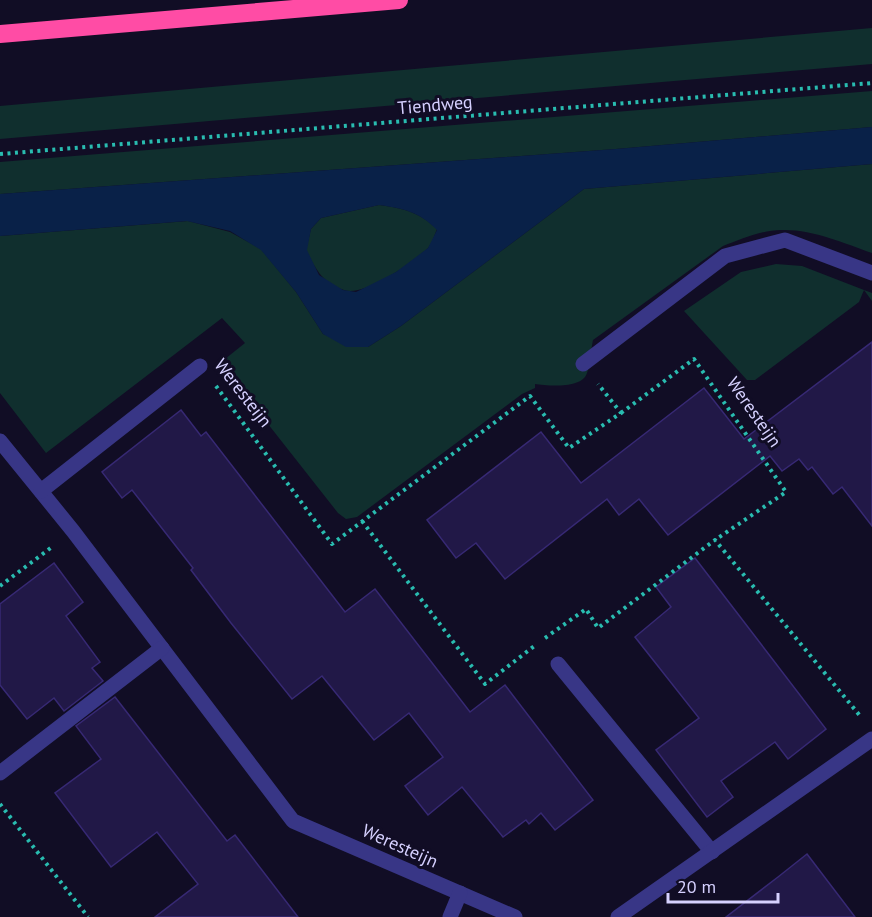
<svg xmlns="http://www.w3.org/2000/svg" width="872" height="917" viewBox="0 0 872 917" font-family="'PT Sans',sans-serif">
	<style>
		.green { fill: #102f2e }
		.water { fill: #092148; fill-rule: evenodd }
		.building { fill: #211847; stroke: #372974; stroke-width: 1.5 }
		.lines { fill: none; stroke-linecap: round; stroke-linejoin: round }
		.path { stroke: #29bcb0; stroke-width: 4; stroke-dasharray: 3 4.5; stroke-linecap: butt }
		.minor { stroke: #383686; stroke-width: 15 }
		.motorway { stroke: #ff4ca5; stroke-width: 18 }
		.labels { text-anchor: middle; stroke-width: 6; stroke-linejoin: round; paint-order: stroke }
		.street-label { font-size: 18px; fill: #d6d1ff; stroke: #110d25 }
	</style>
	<rect width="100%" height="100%" fill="#110d25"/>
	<g class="green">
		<polygon points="872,28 872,64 0,139 0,106"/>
		<polygon points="872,91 872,127 616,149 0,194 0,162"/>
		<path d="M872,164V253C843,243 813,229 781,230C762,230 741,239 723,246L593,340C591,349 590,365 587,373C582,389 548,386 535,384V388L522,394L357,517L346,519L338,513L220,363L245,343L222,318L46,453L0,393V236L188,221L230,232L261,249L296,292L323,334L368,347L401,326L584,189Z"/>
		<path d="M379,205C403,208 419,212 437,229C434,236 432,245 426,250C411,264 363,297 344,290C323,284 315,268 306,250L311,229L321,218Z"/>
		<polygon points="776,264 802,266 864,290 872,293 872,301 864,290 859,302 755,380 747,380 684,311 741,272"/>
	</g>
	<path class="water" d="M872,127V164L584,189L401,326L368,347H346L323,334L296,292L261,250L230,231L187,221L0,236V194L616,149ZM379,205C402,208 420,212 437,230L428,248L396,272L356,292L343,290L319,275L307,250L311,229L321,218Z"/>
	<g class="building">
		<polygon points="872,342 872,526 842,487 833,494 812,467 808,470 799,459 782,471 770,456 668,535 639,499 619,515 607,499 505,579 476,543 456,558 427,520 541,432 581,483 704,388 744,439"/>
		<polygon points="181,410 201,436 206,432 345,612 375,589 470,712 505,685 593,800 555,830 541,813 529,824 526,820 503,837 462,787 428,815 405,786 443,757 409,713 374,740 322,676 292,699 231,623 191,570 193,568 132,490 122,498 102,472"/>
		<polygon points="695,558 826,729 788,759 775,742 721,781 733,797 707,817 656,750 699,718 635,637 671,607 656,587"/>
		<polygon points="54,563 83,602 66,616 100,662 92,668 103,681 64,711 54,698 27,719 0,685 0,604"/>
		<polygon points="115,697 227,841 235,835 298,917 155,917 198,884 157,832 111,867 55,793 101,759 76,726"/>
		<polygon points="807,854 855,917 726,917 778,877"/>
	</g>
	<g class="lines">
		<g class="path">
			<polyline points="0,154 872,83"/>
			<polyline points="216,386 332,544 530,396 569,448 621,413 598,384"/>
			<polyline points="621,413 694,359 786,492 715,540"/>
			<polyline points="362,521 485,684 537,644"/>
			<polyline points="0,586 52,547"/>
			<polyline points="545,638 586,609 598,628 715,540 861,717"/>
			<polyline points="0,804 88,917"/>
		</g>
		<g class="minor">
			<polyline points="583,364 725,256 785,240 872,273"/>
			<polyline points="0,441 73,531 293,821 515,917"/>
			<polyline points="41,491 200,366"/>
			<polyline points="558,664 712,852"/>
			<polyline points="0,773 162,648"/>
			<polyline points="450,917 460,893"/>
			<polyline points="618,917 872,739"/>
		</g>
		<polyline class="motorway" points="0,34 399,0"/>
	</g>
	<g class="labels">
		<g class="street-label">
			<text transform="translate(435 105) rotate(-5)" y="6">Tiendweg</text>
			<text transform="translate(243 393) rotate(52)" y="6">Weresteijn</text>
			<text transform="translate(754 412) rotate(55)" y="6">Weresteijn</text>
			<text transform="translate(400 846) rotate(24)" y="6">Weresteijn</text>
		</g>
	</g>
	<path d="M668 893v9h110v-9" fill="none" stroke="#d6d1ff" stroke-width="3"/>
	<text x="677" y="893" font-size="18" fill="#d6d1ff" stroke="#110d25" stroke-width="4.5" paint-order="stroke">20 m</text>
</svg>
